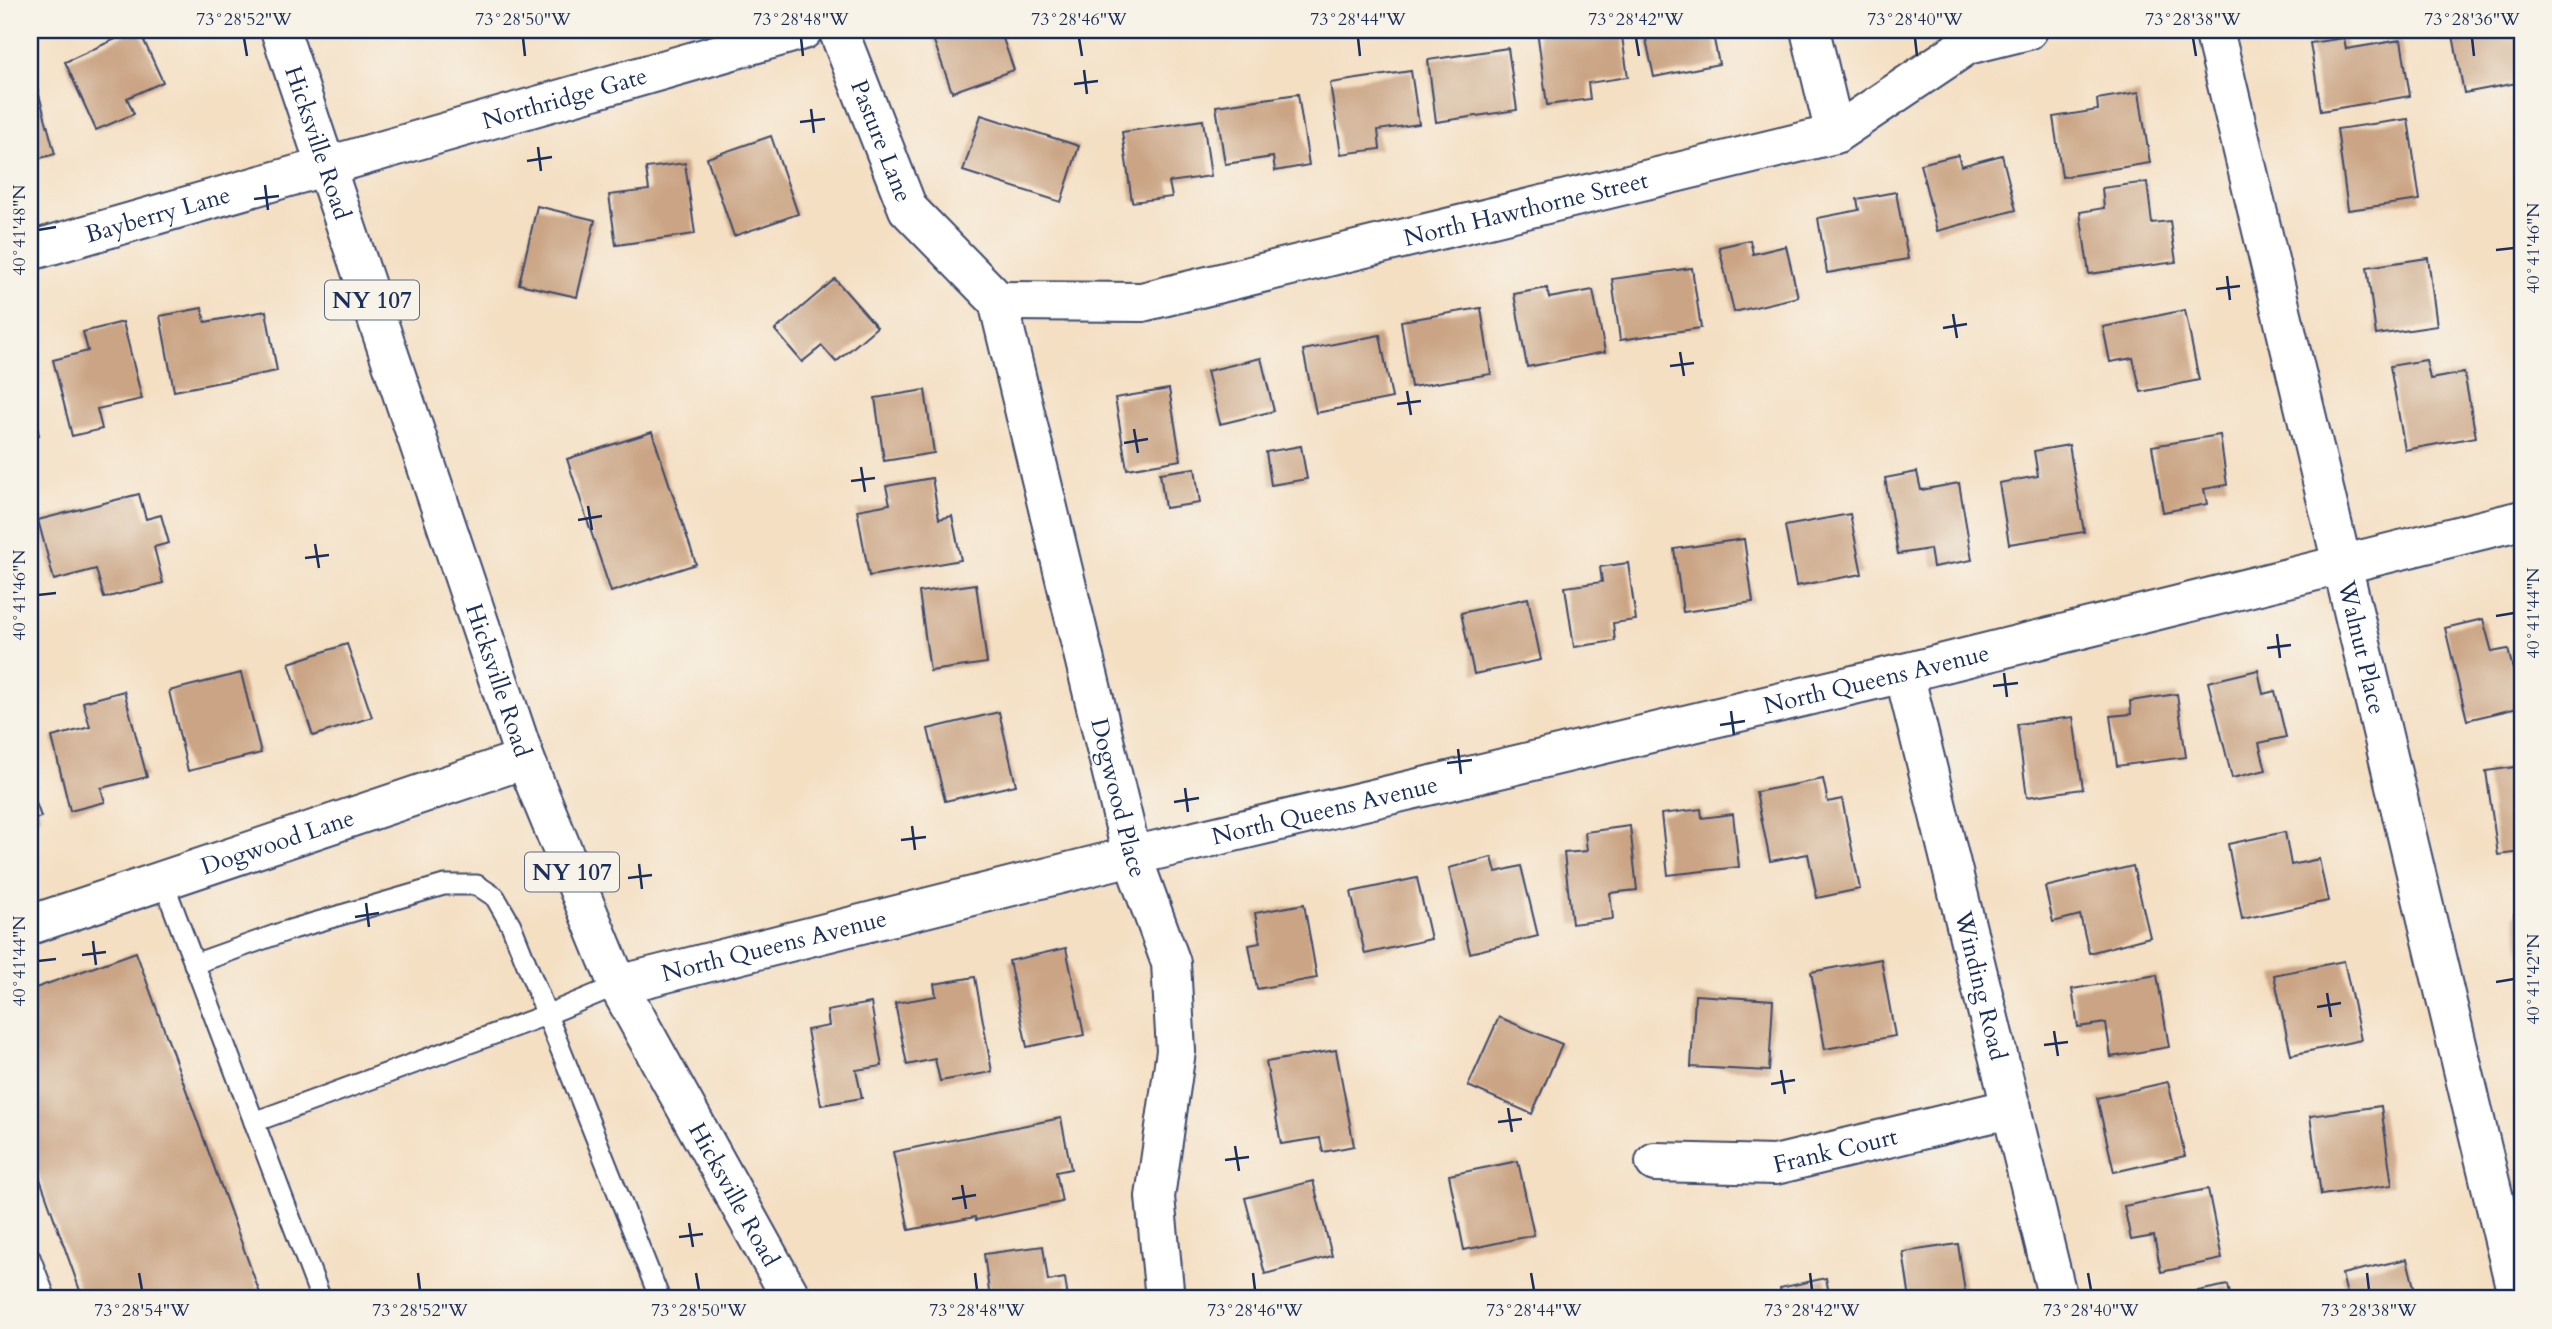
<svg xmlns="http://www.w3.org/2000/svg" width="2552" height="1329" viewBox="0 0 2552 1329" font-family="Cardo,serif">
	<style>
		.building { fill: #caa484 }
		.lines { fill: none; stroke-linecap: round; stroke-linejoin: round }
		.service-casing { stroke: #3c496d; stroke-width: 23 }
		.minor-casing { stroke: #3c496d; stroke-width: 42 }
		.primary-casing { stroke: #3c496d; stroke-width: 42 }
		.service { stroke: #fff; stroke-width: 19 }
		.minor { stroke: #fff; stroke-width: 38 }
		.primary { stroke: #fff; stroke-width: 38 }
		.ticks { fill: none; stroke: #1b2f5e; stroke-width: 2.5 }
		.labels { text-anchor: middle; stroke-width: 5; stroke-linejoin: round; paint-order: stroke }
		.shield { fill: #f7f3e8; stroke: #5d6a87; stroke-width: 2 }
		.shield-label { font-size: 23px; font-weight: bold; fill: #1b2f5e }
		.street-label { font-size: 24px; fill: #1b2f5e; stroke: #f7f3e8 }
		.neatline { fill: none; stroke: #1b2f5e; stroke-width: 2.5 }
		.ticks-label { font-size: 18px; text-anchor: middle; fill: #1b2f5e }
	</style>
	<rect width="100%" height="100%" fill="#f7f3e8"/>
	<filter id="ink" filterUnits="userSpaceOnUse"><feTurbulence type="fractalNoise" baseFrequency=".0143" numOctaves="2"/><feDisplacementMap in="SourceGraphic" scale="14" xChannelSelector="R" yChannelSelector="G"/><feConvolveMatrix kernelMatrix="1 2 1 2 8 2 1 2 1" color-interpolation-filters="sRGB"/></filter>
	<filter id="wash" filterUnits="userSpaceOnUse"><feTurbulence type="fractalNoise" baseFrequency=".00686" numOctaves="4" result="noise"/><feDisplacementMap in="SourceGraphic" scale="28" xChannelSelector="R" yChannelSelector="G"/><feGaussianBlur stdDeviation="1.57" result="paint"/><feColorMatrix in="noise" values="0 0 0 0 0 0 0 0 0 0 0 0 0 0 0 0 0 1.4 0 .05"/><feComposite in="paint" operator="in"/></filter>
	<g filter="url(#wash)">
		<rect width="100%" height="100%" fill="#f4dfc3"/>
		<g id="blocks">
			<g class="building">
				<polygon points="135,30 139,30 163,82 127,98 134,114 96,130 65,62"/>
				<polygon points="930,30 1000,30 1014,70 952,92"/>
				<polygon points="1537,30 1621,30 1628,77 1588,83 1590,99 1547,105"/>
				<polygon points="1644,30 1712,30 1719,64 1654,77"/>
				<polygon points="2452,30 2522,30 2522,82 2464,93"/>
				<polygon points="2344,38 2346,49 2401,40 2410,96 2321,111 2310,43"/>
				<polygon points="1508,48 1517,110 1436,122 1428,60"/>
				<polygon points="1411,71 1419,124 1378,130 1380,149 1341,154 1330,83"/>
				<polygon points="35,80 55,154 30,161 30,82"/>
				<polygon points="2139,92 2150,163 2062,177 2053,117 2098,110 2097,99"/>
				<polygon points="1298,94 1309,165 1275,171 1273,157 1225,164 1216,106"/>
				<polygon points="981,115 1079,146 1061,202 963,171"/>
				<polygon points="2408,119 2420,200 2348,210 2337,129"/>
				<polygon points="1203,120 1211,176 1169,182 1172,197 1132,202 1122,132"/>
				<polygon points="771,136 798,214 734,236 707,158"/>
				<polygon points="1958,155 1961,166 2002,155 2016,210 1937,231 1920,164"/>
				<polygon points="685,163 695,234 616,245 609,195 649,190 646,168"/>
				<polygon points="2147,182 2152,223 2170,221 2176,262 2089,274 2080,212 2104,208 2102,188"/>
				<polygon points="1896,192 1908,259 1827,273 1818,218 1859,210 1857,199"/>
				<polygon points="537,206 595,220 577,297 519,284"/>
				<polygon points="1750,240 1753,254 1786,246 1798,297 1734,312 1719,247"/>
				<polygon points="2428,258 2437,326 2376,335 2367,267"/>
				<polygon points="1692,268 1701,328 1620,340 1612,279"/>
				<polygon points="835,279 877,327 836,362 822,346 802,362 775,330"/>
				<polygon points="1547,288 1549,298 1593,290 1605,352 1527,367 1514,294"/>
				<polygon points="202,308 205,322 266,311 277,371 174,391 160,316"/>
				<polygon points="1481,308 1491,374 1411,387 1401,321"/>
				<polygon points="2185,310 2199,380 2141,392 2133,358 2110,362 2103,327"/>
				<polygon points="123,322 142,399 97,409 102,429 72,436 53,360 88,351 83,332"/>
				<polygon points="1380,335 1392,398 1316,413 1303,350"/>
				<polygon points="1261,358 1274,411 1220,424 1207,371"/>
				<polygon points="2426,360 2430,379 2464,373 2476,437 2405,450 2390,366"/>
				<polygon points="1169,389 1181,460 1127,469 1115,398"/>
				<polygon points="925,390 934,453 884,461 875,398"/>
				<polygon points="30,400 39,435 30,437"/>
				<polygon points="652,432 696,564 611,592 567,459"/>
				<polygon points="2220,435 2227,485 2204,489 2207,504 2163,512 2152,446"/>
				<polygon points="2069,445 2084,532 2009,544 1999,483 2038,476 2034,451"/>
				<polygon points="1301,446 1307,479 1271,485 1266,452"/>
				<polygon points="1195,468 1200,503 1165,508 1160,473"/>
				<polygon points="1917,472 1921,490 1959,483 1972,560 1933,567 1930,549 1898,554 1885,478"/>
				<polygon points="932,478 939,519 952,516 961,560 869,576 857,510 890,504 886,486"/>
				<polygon points="139,494 146,519 161,515 169,543 154,547 163,583 104,598 96,569 54,580 38,520"/>
				<polygon points="1850,514 1862,574 1796,586 1785,526"/>
				<polygon points="1744,539 1753,602 1683,612 1674,549"/>
				<polygon points="1628,563 1636,620 1613,623 1615,641 1574,647 1565,587 1602,582 1600,567"/>
				<polygon points="976,584 987,663 930,671 919,592"/>
				<polygon points="1528,598 1541,660 1474,674 1461,613"/>
				<polygon points="2483,619 2492,652 2508,649 2522,707 2467,720 2445,628"/>
				<polygon points="347,644 372,717 313,736 289,663"/>
				<polygon points="2258,670 2263,694 2275,691 2286,737 2259,743 2266,770 2232,778 2208,682"/>
				<polygon points="241,673 261,753 188,771 169,691"/>
				<polygon points="124,691 147,777 101,788 105,802 70,811 52,737 90,727 83,702"/>
				<polygon points="2177,694 2186,757 2117,766 2110,716 2131,714 2130,701"/>
				<polygon points="999,712 1016,785 945,801 928,729"/>
				<polygon points="2073,717 2083,789 2027,797 2017,724"/>
				<polygon points="2522,766 2522,852 2498,855 2486,771"/>
				<polygon points="1823,779 1828,802 1842,799 1860,889 1817,898 1808,854 1770,861 1756,792"/>
				<polygon points="30,785 41,817 30,821"/>
				<polygon points="1701,809 1702,818 1733,814 1739,867 1668,875 1661,814"/>
				<polygon points="1630,826 1637,890 1610,893 1613,919 1572,924 1564,853 1587,851 1585,832"/>
				<polygon points="2285,832 2291,865 2319,859 2328,901 2242,919 2228,844"/>
				<polygon points="1492,857 1496,872 1521,866 1538,936 1470,953 1449,868"/>
				<polygon points="2133,866 2150,937 2089,953 2080,915 2053,922 2045,887"/>
				<polygon points="1417,878 1431,939 1365,954 1351,892"/>
				<polygon points="1304,904 1317,978 1257,989 1249,945 1260,943 1255,913"/>
				<polygon points="2522,913 2522,956 2521,956 2514,914"/>
				<polygon points="1066,948 1084,1035 1027,1047 1009,961"/>
				<polygon points="136,952 262,1299 83,1299 30,1151 30,990"/>
				<polygon points="1881,959 1895,1036 1825,1049 1811,972"/>
				<polygon points="2344,961 2361,1040 2291,1055 2274,975"/>
				<polygon points="2157,975 2169,1047 2111,1057 2106,1023 2078,1027 2072,989"/>
				<polygon points="975,977 992,1072 940,1081 935,1059 907,1065 895,1003 936,996 934,984"/>
				<polygon points="1695,995 1773,1000 1769,1071 1691,1067"/>
				<polygon points="871,1003 882,1066 856,1070 862,1098 821,1105 807,1030 829,1026 827,1011"/>
				<polygon points="1499,1017 1562,1044 1532,1114 1468,1086"/>
				<polygon points="1336,1050 1354,1146 1323,1152 1320,1138 1281,1144 1266,1062"/>
				<polygon points="2168,1082 2185,1156 2114,1172 2097,1098"/>
				<polygon points="2381,1106 2392,1185 2321,1195 2310,1116"/>
				<polygon points="1061,1118 1071,1169 1056,1172 1062,1202 976,1220 975,1217 909,1230 893,1152"/>
				<polygon points="1518,1161 1534,1235 1464,1250 1449,1175"/>
				<polygon points="1313,1181 1332,1256 1265,1274 1245,1198"/>
				<polygon points="2208,1189 2222,1259 2161,1272 2154,1236 2131,1240 2124,1206"/>
				<polygon points="1958,1244 1966,1299 1910,1299 1903,1252"/>
				<polygon points="1043,1246 1048,1281 1065,1278 1068,1299 990,1299 984,1254"/>
				<polygon points="2407,1259 2417,1299 2348,1299 2342,1274"/>
				<polygon points="1826,1278 1830,1299 1782,1299 1780,1288"/>
				<polygon points="2228,1285 2231,1299 2163,1299 2163,1298"/>
			</g>
		</g>
	</g>
	<g filter="url(#ink)">
		<use href="#blocks" fill-opacity="0" stroke="#3c496d" stroke-width="2"/>
		<g class="lines">
			<g class="service-casing">
				<g id="service">
					<polyline points="163,881 321,1299"/>
					<polyline points="194,964 286,931 444,885 477,885 495,897 511,925 660,1299"/>
					<polyline points="254,1122 546,1015 618,985"/>
					<polyline points="30,1257 46,1299"/>
				</g>
			</g>
			<g class="minor-casing">
				<g id="minor">
					<path id="s1" d="M838,30L908,209L998,301"/>
					<polyline points="1810,30 1835,134"/>
					<path id="s2" d="M2214,30L2518,1299"/>
					<path id="s3" d="M30,251L803,30"/>
					<path id="s4" d="M998,301L1142,302L1835,134L1967,45L2028,30"/>
					<path id="s5" d="M998,301L1132,856L1171,963L1176,1051L1155,1197L1165,1299"/>
					<path id="s6" d="M1904,673L2058,1299"/>
					<path id="s7" d="M30,925L525,759"/>
					<path id="s8" d="M618,985L1132,856L1904,673L2522,520"/>
					<path id="s9" d="M1655,1162L1775,1165L2012,1108"/>
				</g>
			</g>
			<g class="primary-casing">
				<g id="primary">
					<path id="s10" d="M280,30L525,759L618,985L792,1299"/>
				</g>
			</g>
			<use href="#service" class="service"/>
			<use href="#minor" class="minor"/>
			<use href="#primary" class="primary"/>
		</g>
	</g>
	<path class="ticks" d="M244,38L247,56M523,38L525,56M801,38L803,56M1079,38L1082,56M1358,38L1360,56M1636,38L1639,56M1915,38L1917,56M2193,38L2196,56M2472,38L2474,56M1084,70L1087,94M1074,84L1098,81M811,109L814,133M800,122L825,119M538,147L541,171M527,161L552,157M265,185L268,210M254,199L279,196M38,230L56,227M2496,250L2514,248M2227,276L2230,300M2216,289L2240,286M1953,314L1957,338M1943,328L1967,324M1680,352L1684,376M1670,366L1694,363M1407,391L1411,415M1397,404L1421,401M1134,429L1138,453M1124,443L1148,439M861,467L865,492M851,481L875,478M588,506L592,530M578,520L602,516M315,544L319,568M305,558L329,555M38,595L56,593M2496,616L2514,613M2277,634L2280,658M2267,648L2291,645M2004,673L2007,697M1993,686L2018,683M1731,711L1734,735M1720,725L1745,721M1458,749L1461,774M1447,763L1472,760M1185,788L1188,812M1174,802L1199,798M912,826L915,850M901,840L926,837M639,864L642,889M628,878L652,875M366,903L369,927M355,917L379,913M93,941L96,965M82,955L106,952M38,961L56,959M2496,982L2514,979M2327,993L2331,1017M2317,1007L2341,1003M2054,1031L2058,1056M2044,1045L2068,1042M1781,1070L1785,1094M1771,1084L1795,1080M1508,1108L1512,1132M1498,1122L1522,1119M1235,1146L1239,1171M1225,1160L1249,1157M962,1185L966,1209M952,1199L976,1195M689,1223L693,1247M679,1237L703,1234M139,1273L142,1290M418,1273L420,1290M696,1273L699,1290M975,1273L977,1290M1253,1273L1255,1290M1531,1273L1534,1290M1810,1273L1812,1290M2088,1273L2091,1290M2367,1273L2369,1290"/>
	<g class="labels">
		<g class="shield">
			<rect x="325" y="280.5" width="94" height="39" rx="5"/>
			<rect x="525" y="852.5" width="94" height="39" rx="5"/>
		</g>
		<g class="shield-label">
			<text x="372" y="308">NY 107</text>
			<text x="572" y="880">NY 107</text>
		</g>
		<g class="street-label">
			<text dy="8" stroke="none"><textPath href="#s3" startOffset="556">Northridge Gate</textPath></text>
			<text dy="8" stroke="none"><textPath href="#s1" startOffset="119">Pasture Lane</textPath></text>
			<text dy="8" stroke="none"><textPath href="#s10" startOffset="119">Hicksville Road</textPath></text>
			<text dy="8" stroke="none"><textPath href="#s4" startOffset="539">North Hawthorne Street</textPath></text>
			<text dy="8" stroke="none"><textPath href="#s3" startOffset="133">Bayberry Lane</textPath></text>
			<text dy="8" stroke="none"><textPath href="#s2" startOffset="635">Walnut Place</textPath></text>
			<text dy="8" stroke="none"><textPath href="#s8" startOffset="1295">North Queens Avenue</textPath></text>
			<text dy="8" stroke="none"><textPath href="#s10" startOffset="686">Hicksville Road</textPath></text>
			<text dy="8" stroke="none"><textPath href="#s5" startOffset="511">Dogwood Place</textPath></text>
			<text dy="8" stroke="none"><textPath href="#s8" startOffset="728">North Queens Avenue</textPath></text>
			<text dy="8" stroke="none"><textPath href="#s7" startOffset="261">Dogwood Lane</textPath></text>
			<text dy="8" stroke="none"><textPath href="#s8" startOffset="161">North Queens Avenue</textPath></text>
			<text dy="8" stroke="none"><textPath href="#s6" startOffset="322">Winding Road</textPath></text>
			<text dy="8" stroke="none"><textPath href="#s9" startOffset="182">Frank Court</textPath></text>
			<text dy="8" stroke="none"><textPath href="#s10" startOffset="1253">Hicksville Road</textPath></text>
		</g>
	</g>
	<rect width="2552" height="1329" fill="none" stroke="#f7f3e8" stroke-width="77"/>
	<rect x="38" y="38" width="2476" height="1252" class="neatline"/>
	<g class="ticks-label">
		<text x="244" y="25">73°28'52"W</text>
		<text x="523" y="25">73°28'50"W</text>
		<text x="801" y="25">73°28'48"W</text>
		<text x="1079" y="25">73°28'46"W</text>
		<text x="1358" y="25">73°28'44"W</text>
		<text x="1636" y="25">73°28'42"W</text>
		<text x="1915" y="25">73°28'40"W</text>
		<text x="2193" y="25">73°28'38"W</text>
		<text x="2472" y="25">73°28'36"W</text>
		<text transform="translate(19 230) rotate(-90)" y="6">40°41'48"N</text>
		<text transform="translate(2533 248) rotate(-90)" y="6">40°41'46"N</text>
		<text transform="translate(19 595) rotate(-90)" y="6">40°41'46"N</text>
		<text transform="translate(2533 613) rotate(-90)" y="6">40°41'44"N</text>
		<text transform="translate(19 961) rotate(-90)" y="6">40°41'44"N</text>
		<text transform="translate(2533 979) rotate(-90)" y="6">40°41'42"N</text>
		<text x="142" y="1316">73°28'54"W</text>
		<text x="420" y="1316">73°28'52"W</text>
		<text x="699" y="1316">73°28'50"W</text>
		<text x="977" y="1316">73°28'48"W</text>
		<text x="1255" y="1316">73°28'46"W</text>
		<text x="1534" y="1316">73°28'44"W</text>
		<text x="1812" y="1316">73°28'42"W</text>
		<text x="2091" y="1316">73°28'40"W</text>
		<text x="2369" y="1316">73°28'38"W</text>
	</g>
</svg>
